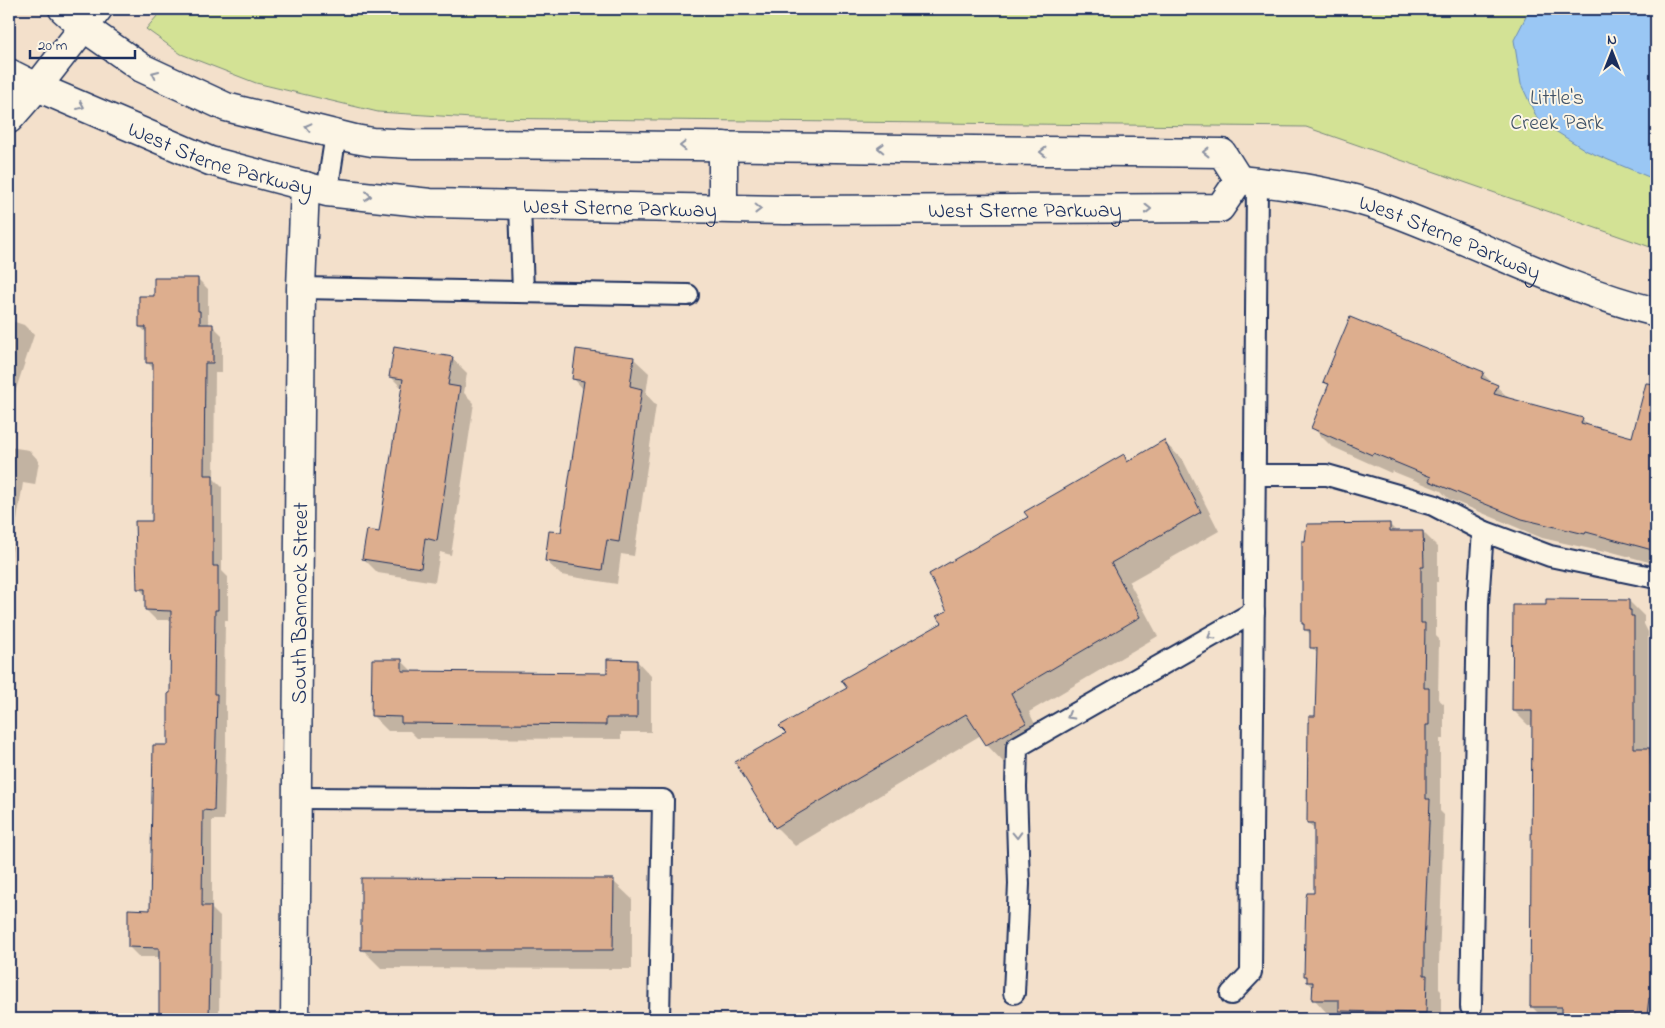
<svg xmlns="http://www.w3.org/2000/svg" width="1665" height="1028" viewBox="0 0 1665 1028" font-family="'Indie Flower',sans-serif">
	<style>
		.green { fill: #d3e295; stroke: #77887a }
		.water { fill: #9ac7f4; stroke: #678ab8 }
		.shadow { fill: #0003 }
		.building { fill: #ddae8e; stroke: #1b2f5e }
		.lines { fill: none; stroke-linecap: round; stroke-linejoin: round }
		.service-casing { stroke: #1b2f5e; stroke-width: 24 }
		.minor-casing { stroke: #1b2f5e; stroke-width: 31 }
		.service { stroke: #fcf5e5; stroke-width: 20 }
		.minor { stroke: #fcf5e5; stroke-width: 28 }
		.oneway { stroke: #8c92a2 }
		.labels { text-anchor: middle; stroke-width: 4; stroke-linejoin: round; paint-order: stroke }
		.park-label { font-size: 22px; fill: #405369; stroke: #fcf5e5 }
		.street-label { font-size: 22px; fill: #1b2f5e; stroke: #fcf5e5 }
	</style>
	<rect width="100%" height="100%" fill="#f3e0cb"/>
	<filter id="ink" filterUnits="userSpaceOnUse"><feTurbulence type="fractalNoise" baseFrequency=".02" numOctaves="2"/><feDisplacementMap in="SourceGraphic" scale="10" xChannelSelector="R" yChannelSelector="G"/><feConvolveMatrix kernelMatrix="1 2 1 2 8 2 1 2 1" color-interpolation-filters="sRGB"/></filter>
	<g filter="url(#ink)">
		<polygon class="green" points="163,9 1656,9 1656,249 1306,127 472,118 378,112 256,83 181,54 146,29"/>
		<polygon class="water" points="1530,9 1656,9 1656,180 1587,151 1538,120 1521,84 1514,40"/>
		<g class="shadow">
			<polygon points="198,279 208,289 208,320 210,325 212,325 222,335 222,373 215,373 214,479 222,487 222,571 228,577 228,620 225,620 224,703 226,706 226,747 224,820 212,820 212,909 220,917 219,1019 160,1019 161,957 139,957 129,947 151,911 169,747 171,694 172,620 156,620 146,610 146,596 139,588 153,522 154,369 148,363 148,334 140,327 155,298"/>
			<polygon points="9,320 24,325 34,335 11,404 9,403"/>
			<polygon points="577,351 634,359 649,373 646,394 656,405 634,556 621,554 617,584 561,575 546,561 562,534 584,390 573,378"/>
			<polygon points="452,358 467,373 464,393 474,403 451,555 440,552 435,582 378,573 363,558 380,533 403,389 391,377"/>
			<polygon points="1483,374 1510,399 1582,419 1590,427 1633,438 1637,426 1656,431 1656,564 1605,550 1604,552 1542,538 1449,499 1441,491 1392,471 1391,473 1331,446 1312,427 1329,386 1324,382"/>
			<polygon points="1164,442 1183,460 1219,531 1129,582 1158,636 1029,712 1044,742 1005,764 987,745 981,735 795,846 776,827 788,734 849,689 944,624 949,612 1030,518 1124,456 1130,462"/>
			<polygon points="9,447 29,450 39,461 35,485 23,483 11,558 11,593 9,593"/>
			<polygon points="1389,524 1397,532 1423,532 1438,547 1438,582 1436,582 1436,636 1439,639 1438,699 1444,704 1444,739 1440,739 1440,811 1444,815 1439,963 1439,989 1441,991 1441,1019 1349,1019 1344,1014 1328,1014 1314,999 1314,988 1308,982 1308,979 1305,976 1315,894 1315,830 1308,823 1316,718 1318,654 1311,647 1311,635 1305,629 1303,623"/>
			<polygon points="1629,601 1644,616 1644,624 1648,632 1648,749 1656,756 1656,1019 1544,1019 1531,1006 1534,725 1528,725 1513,710 1548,606"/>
			<polygon points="401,660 413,672 608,674 637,661 651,676 651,732 621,732 621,739 417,738 410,731 388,731 373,716"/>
			<polygon points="613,881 632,899 632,969 381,968 362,949"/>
		</g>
		<g class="building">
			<polygon points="154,278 198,278 198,311 200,311 200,324 213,324 213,363 205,363 204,475 213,475 213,566 218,566 218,610 215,610 214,694 217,694 216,736 214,811 203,810 202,906 211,906 209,1019 159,1019 159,948 128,947 128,909 150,910 153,745 168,745 168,693 170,693 171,611 145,610 145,589 137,589 135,521 152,521 153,363 146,363 146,327 139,327 139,296 154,296"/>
			<polygon points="1350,317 1484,372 1481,378 1498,385 1494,394 1583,418 1581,423 1632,437 1646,383 1656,384 1656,551 1586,532 1585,534 1522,519 1429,481 1431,477 1373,453 1372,455 1311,428 1329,384 1323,382"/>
			<polygon points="394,347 453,357 448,385 460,387 437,541 425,538 421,568 362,559 367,530 379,532 403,379 389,377"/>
			<polygon points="576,349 634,357 630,386 642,389 619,542 607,540 602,570 545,561 549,531 561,532 584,381 572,379"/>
			<polygon points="1164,440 1201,512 1111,563 1140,617 1011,693 1026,723 986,745 966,714 775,828 735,762 786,733 779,726 847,688 841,680 942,623 936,616 947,611 929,574 1028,517 1024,512 1124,454 1127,462"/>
			<polygon points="1390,523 1390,531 1423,531 1424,567 1421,567 1421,623 1425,623 1424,688 1429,688 1429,725 1426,725 1426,799 1430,799 1424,947 1424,975 1427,975 1426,1013 1339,1011 1339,1000 1312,1000 1313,982 1307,982 1307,976 1304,976 1306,897 1307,893 1314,893 1314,823 1307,823 1308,722 1309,722 1309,716 1315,716 1317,648 1310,648 1310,630 1304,630 1304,624 1302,624 1302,541 1305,541 1307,524"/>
			<polygon points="1546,599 1629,600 1629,610 1631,610 1631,616 1634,616 1634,748 1650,748 1651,765 1654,765 1652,850 1650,850 1650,912 1653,912 1651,998 1649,998 1647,1015 1562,1014 1562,1007 1530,1007 1532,711 1512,711 1513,605 1546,605"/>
			<polygon points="372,659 402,659 402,671 607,673 607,659 637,660 637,718 606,718 606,725 401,723 401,717 371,716"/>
			<polygon points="361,878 614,879 613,950 361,950"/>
		</g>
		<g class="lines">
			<g class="service-casing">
				<g id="service">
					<polyline points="327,192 336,134"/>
					<polyline points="520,205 523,292"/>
					<polyline points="301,288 688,295"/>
					<polyline points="1255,475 1327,475 1433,505 1483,531 1478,603 1471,1007"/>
					<polyline points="1483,531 1550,556 1656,578"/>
					<polyline points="297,798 663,800 659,1019"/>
					<polyline points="1014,993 1019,884 1016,787 1017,747 1254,612"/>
					<polyline points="1231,994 1251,973 1257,182"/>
				</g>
			</g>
			<g class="minor-casing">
				<g id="minor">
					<path d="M63,9L82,26L142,68L226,107L355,139L372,142L413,144C683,144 952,151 1222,153L1239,180"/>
					<path id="s1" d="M9,73L37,87L210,161L327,192L364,196L430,203L785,210L1220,208L1239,180"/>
					<polyline points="9,119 37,87 98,9"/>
					<polyline points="723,146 723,208"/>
					<path id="s2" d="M1239,180C1289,185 1343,192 1391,211C1480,244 1564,289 1656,312"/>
					<path id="s3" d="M295,1019L301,288L305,186"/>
				</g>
			</g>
			<use href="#service" class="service"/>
			<use href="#minor" class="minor"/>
		</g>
		<defs><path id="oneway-chevron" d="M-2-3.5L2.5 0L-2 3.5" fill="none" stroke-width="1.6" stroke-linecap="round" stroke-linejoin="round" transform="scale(1.25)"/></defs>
		<g class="oneway">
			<use href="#oneway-chevron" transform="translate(155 74) rotate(-155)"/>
			<use href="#oneway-chevron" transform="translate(81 106) rotate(23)"/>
			<use href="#oneway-chevron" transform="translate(308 127) rotate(-166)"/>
			<use href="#oneway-chevron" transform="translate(683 146) rotate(-180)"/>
			<use href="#oneway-chevron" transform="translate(881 148) rotate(-178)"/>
			<use href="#oneway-chevron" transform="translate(1043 152) rotate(-180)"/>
			<use href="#oneway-chevron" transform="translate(1206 152) rotate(-180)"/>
			<use href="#oneway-chevron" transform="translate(368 196) rotate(6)"/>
			<use href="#oneway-chevron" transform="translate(758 209) rotate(1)"/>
			<use href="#oneway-chevron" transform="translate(1148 209)"/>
			<use href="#oneway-chevron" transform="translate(1211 636) rotate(150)"/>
			<use href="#oneway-chevron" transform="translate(1070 716) rotate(150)"/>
			<use href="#oneway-chevron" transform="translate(1017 835) rotate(88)"/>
		</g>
	</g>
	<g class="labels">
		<g class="park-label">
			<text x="1557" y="104">Little's<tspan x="1557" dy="25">Creek Park</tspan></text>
		</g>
		<g class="street-label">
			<text dy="8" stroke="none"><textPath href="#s1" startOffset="229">West Sterne Parkway</textPath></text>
			<text dy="8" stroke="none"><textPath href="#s1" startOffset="634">West Sterne Parkway</textPath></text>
			<text dy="8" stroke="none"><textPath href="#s1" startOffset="1039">West Sterne Parkway</textPath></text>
			<text dy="8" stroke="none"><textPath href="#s2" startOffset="220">West Sterne Parkway</textPath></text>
			<text dy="8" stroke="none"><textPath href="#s3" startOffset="416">South Bannock Street</textPath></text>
		</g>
	</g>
	<rect width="1665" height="1028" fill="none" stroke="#fcf5e5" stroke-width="30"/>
	<rect x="15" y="15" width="1635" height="998" fill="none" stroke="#1b2f5e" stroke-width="2" filter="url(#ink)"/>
	<g transform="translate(1612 52)" stroke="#fcf5e5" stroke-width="4" paint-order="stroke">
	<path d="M0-4L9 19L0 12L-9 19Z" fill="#1b2f5e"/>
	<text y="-8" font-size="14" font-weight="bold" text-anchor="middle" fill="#1b2f5e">N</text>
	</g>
	<path d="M30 50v8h105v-8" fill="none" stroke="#1b2f5e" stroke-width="2.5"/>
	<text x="38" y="50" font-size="15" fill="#1b2f5e" stroke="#fcf5e5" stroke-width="4" paint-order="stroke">20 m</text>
</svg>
